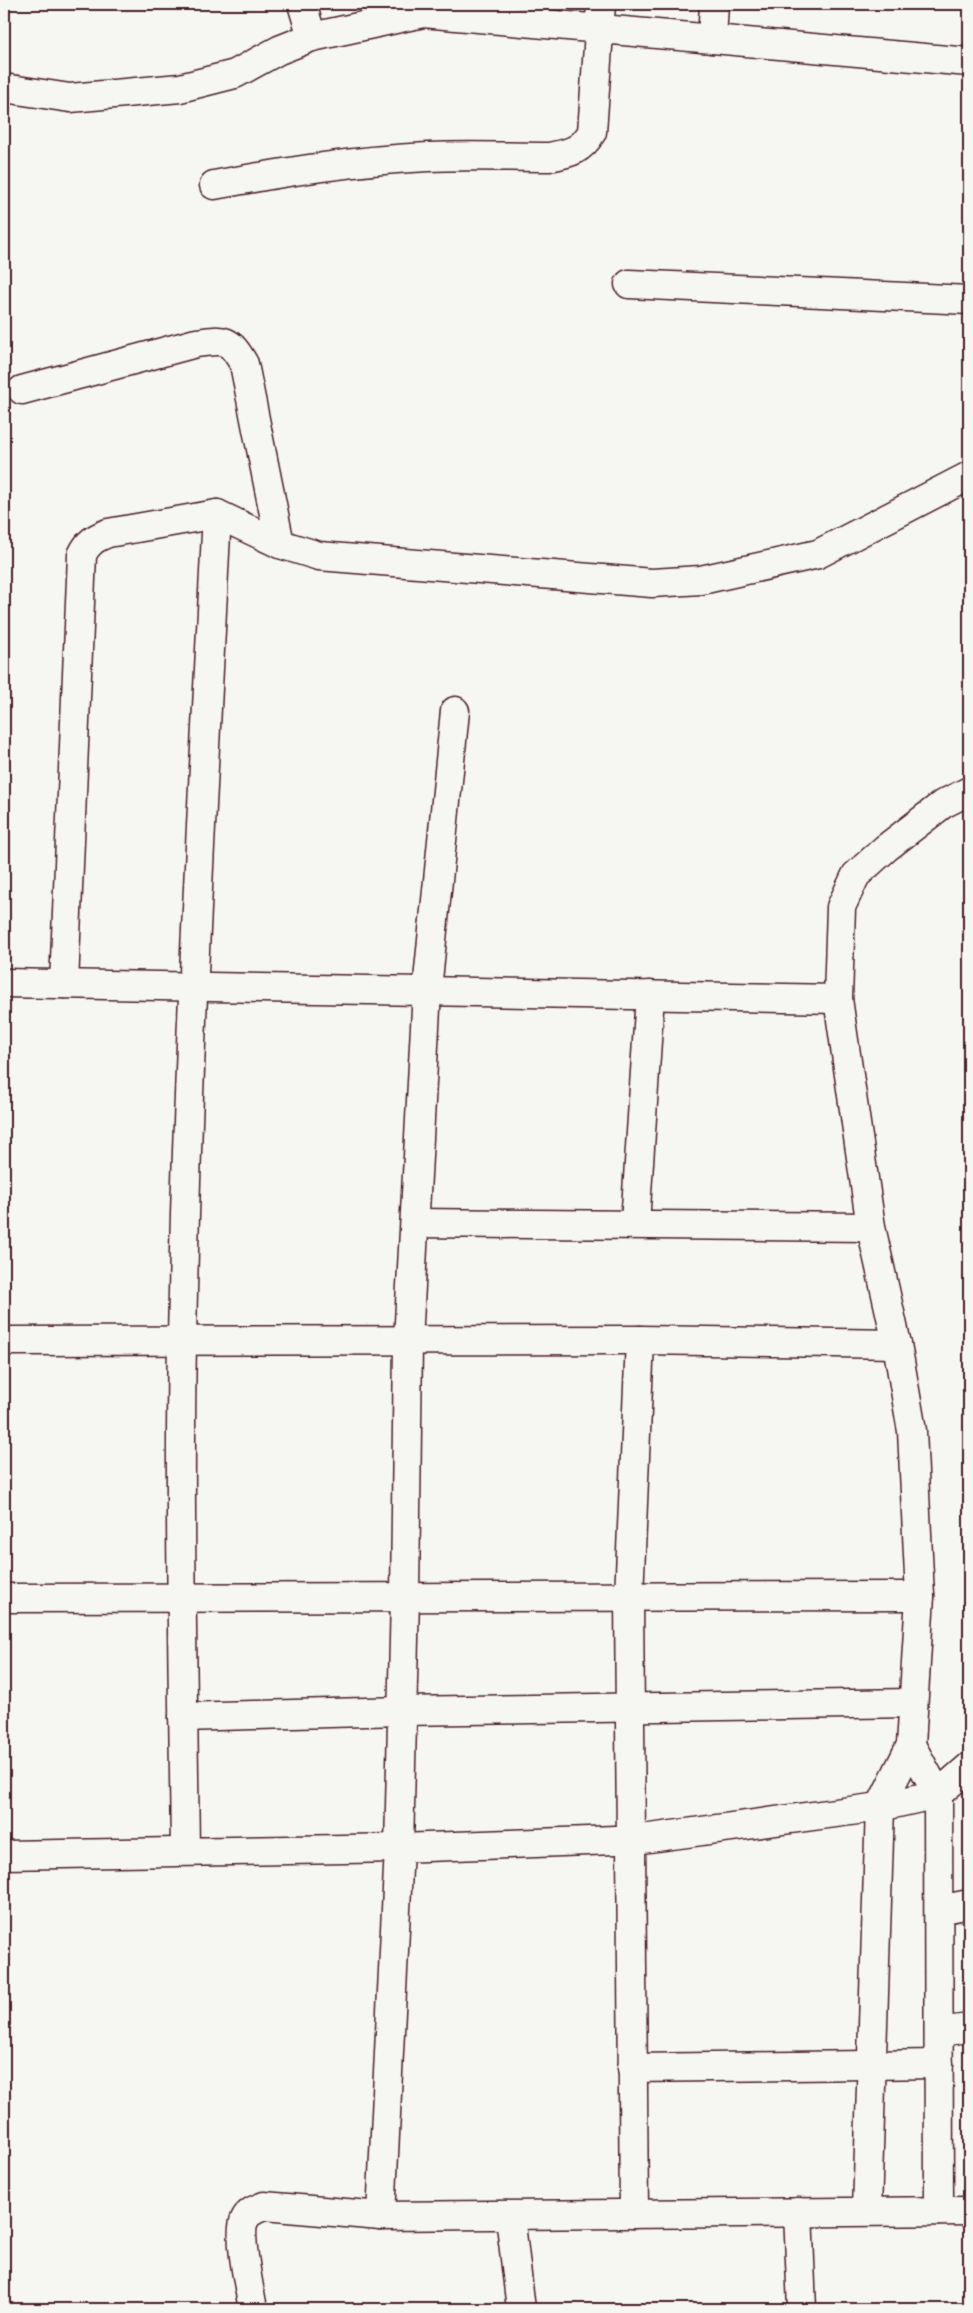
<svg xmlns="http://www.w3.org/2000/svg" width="973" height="2313" viewBox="0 0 973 2313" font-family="'Balsamiq Sans',sans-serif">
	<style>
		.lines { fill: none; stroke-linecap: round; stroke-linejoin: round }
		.street-casing { stroke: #4a1f2b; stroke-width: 31 }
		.street { stroke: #f6f6f2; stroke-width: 28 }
	</style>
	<rect width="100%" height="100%" fill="#f6f6f2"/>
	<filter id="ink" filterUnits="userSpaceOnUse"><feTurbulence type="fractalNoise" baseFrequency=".02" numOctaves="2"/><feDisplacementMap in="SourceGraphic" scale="10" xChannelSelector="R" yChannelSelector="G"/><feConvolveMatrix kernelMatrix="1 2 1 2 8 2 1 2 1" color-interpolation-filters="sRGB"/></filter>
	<g filter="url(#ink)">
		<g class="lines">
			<g class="street-casing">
				<g id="street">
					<polyline points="302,4 312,37"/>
					<polyline points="712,39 714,4"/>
					<polyline points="4,88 70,98 180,88 235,74 279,50 312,37 423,13 969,62"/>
					<path d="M214,185C285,172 356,160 428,157C468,155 509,157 549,157C570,153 581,151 592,132L601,4"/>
					<polyline points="629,284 969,300"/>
					<path d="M22,390L196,343C225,339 229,338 244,364L280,544"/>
					<polyline points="4,983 838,999"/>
					<path d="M64,984L82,555C88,542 95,538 108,533L217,514L280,544L319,556L652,583L701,580L818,554L969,476"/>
					<polyline points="415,1223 871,1227"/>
					<polyline points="635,1224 650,995"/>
					<polyline points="4,1341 640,1340 897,1344"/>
					<polyline points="4,1598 920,1596"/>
					<polyline points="183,1717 402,1711 913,1703"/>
					<polyline points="911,1745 938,1794 939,2211"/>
					<path d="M185,1850C183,1680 179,1510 182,1340C187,1064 203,789 217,514"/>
					<polyline points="4,1855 399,1848 642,1839 880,1807 938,1794 969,1767"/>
					<polyline points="939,1910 969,1904"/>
					<polyline points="939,2032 969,2028"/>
					<polyline points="632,2068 939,2064"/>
					<polyline points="867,2211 880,1807 911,1745 920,1596 912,1431 897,1344 871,1227 838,999 841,907 856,875 886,848 943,804 969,791"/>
					<polyline points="798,2212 802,2309"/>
					<polyline points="634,2214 629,1597 640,1340"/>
					<polyline points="381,2216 399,1848 405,1597 408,1341 427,990 455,711"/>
					<polyline points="510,2216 521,2309"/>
					<path d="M253,2309C250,2291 237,2234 245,2219C249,2211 257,2209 264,2206L381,2216L969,2211"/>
				</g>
			</g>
			<use href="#street" class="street"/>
		</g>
	</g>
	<rect width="973" height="2313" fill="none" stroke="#f6f6f2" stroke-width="20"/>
	<rect x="10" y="10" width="953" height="2293" fill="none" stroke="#4a1f2b" stroke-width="2" filter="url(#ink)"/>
</svg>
